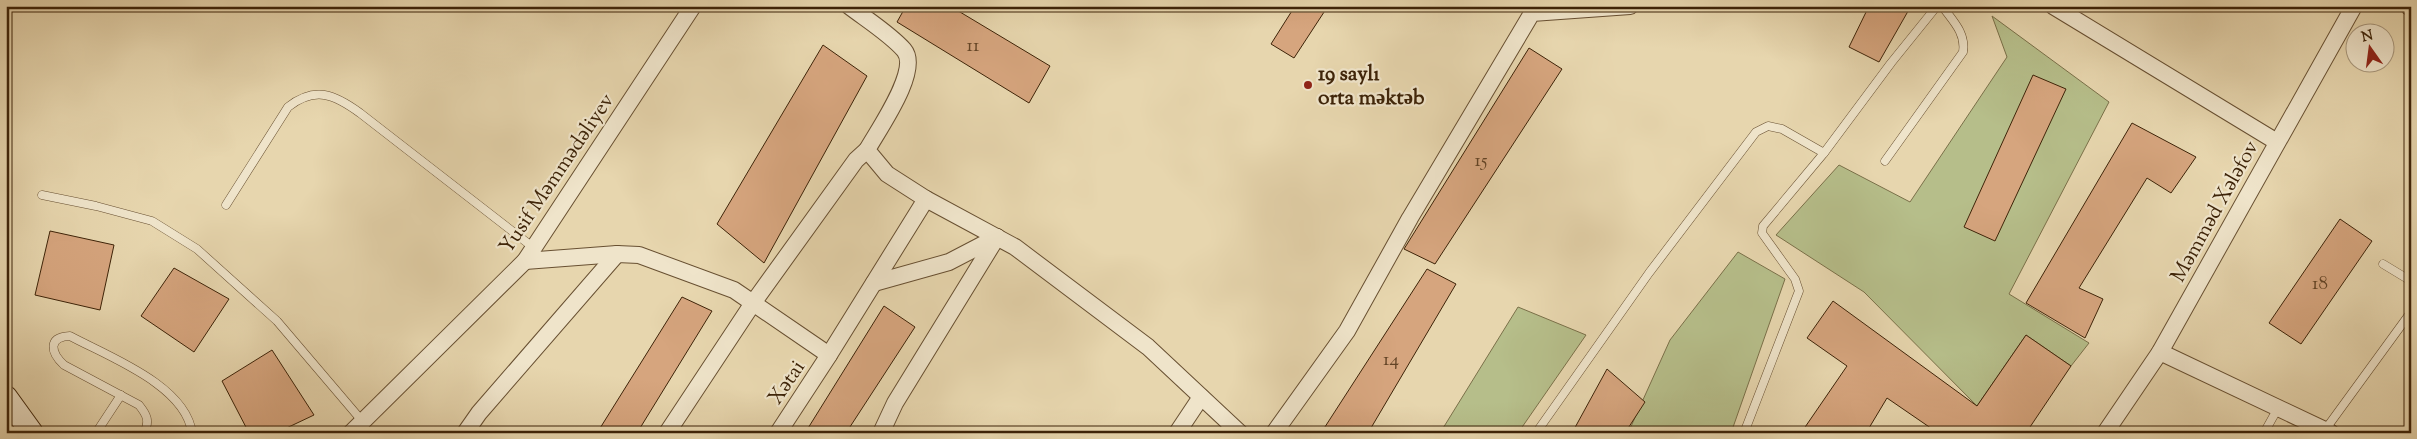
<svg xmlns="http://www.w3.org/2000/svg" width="2417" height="439" viewBox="0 0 2417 439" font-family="'Sorts Mill Goudy',serif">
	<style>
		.green { fill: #b6be8a; stroke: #7a7049 }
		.building { fill: #d6a57e; stroke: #3d2308 }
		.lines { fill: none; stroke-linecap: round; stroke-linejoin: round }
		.service-casing { stroke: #685032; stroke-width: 9 }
		.minor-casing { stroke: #685032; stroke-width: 18 }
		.secondary-casing { stroke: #3d2308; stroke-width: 24 }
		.service { stroke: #efe4ca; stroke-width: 8 }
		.minor { stroke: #efe4ca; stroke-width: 16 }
		.secondary { stroke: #efe4ca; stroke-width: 22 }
		.poi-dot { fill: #8f2418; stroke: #efe4ca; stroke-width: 2 }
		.labels { text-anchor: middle; stroke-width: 4.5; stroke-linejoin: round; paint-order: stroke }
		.number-label { font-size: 19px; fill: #634426 }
		.poi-label { font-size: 21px; font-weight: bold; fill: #3d2308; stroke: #efe4ca; text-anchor: start }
		.street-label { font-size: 21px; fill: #3d2308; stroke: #efe4ca }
	</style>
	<rect width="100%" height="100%" fill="#e7d6ae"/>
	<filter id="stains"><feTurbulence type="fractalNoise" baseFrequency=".004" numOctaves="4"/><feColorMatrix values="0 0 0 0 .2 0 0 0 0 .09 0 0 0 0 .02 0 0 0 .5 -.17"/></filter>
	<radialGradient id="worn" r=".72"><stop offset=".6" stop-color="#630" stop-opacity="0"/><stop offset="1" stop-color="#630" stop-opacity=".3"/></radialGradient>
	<g class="green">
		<polygon points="1992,16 2109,102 2009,294 2089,343 2071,366 2026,335 1977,406 1864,292 1776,235 1839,165 1910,202 2007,57"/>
		<polygon points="1738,252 1785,279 1731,433 1628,433 1670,340"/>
		<polygon points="1518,307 1586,335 1518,433 1440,433"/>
	</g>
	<g class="building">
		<polygon points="906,6 950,6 1050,66 1029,103 897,22"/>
		<polygon points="1295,6 1328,6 1294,58 1271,44"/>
		<polygon points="1869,6 1911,6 1879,62 1849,47"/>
		<polygon points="823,45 867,76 764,263 717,224"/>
		<polygon points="1529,48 1562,69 1435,264 1404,249"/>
		<polygon points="2033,75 2066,89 1995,241 1964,227"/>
		<polygon points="2132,123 2196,157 2171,193 2147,178 2079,288 2103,299 2085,338 2026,303"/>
		<polygon points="2340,219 2372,241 2301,344 2269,323"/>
		<polygon points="50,231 114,245 100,310 35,295"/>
		<polygon points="174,268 229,299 194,352 141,316"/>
		<polygon points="1427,269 1456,284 1368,433 1321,433"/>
		<polygon points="682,297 712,311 637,433 597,433"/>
		<polygon points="1833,301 1977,406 2026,335 2071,366 2026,433 1938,433 1887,398 1866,433 1801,433 1847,366 1807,338"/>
		<polygon points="884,306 915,327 846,433 805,433"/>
		<polygon points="272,350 314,415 276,433 249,433 222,381"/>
		<polygon points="1607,369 1645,402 1625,433 1572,433"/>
	</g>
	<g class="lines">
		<g class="service-casing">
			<g id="service">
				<path d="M1885,161L1963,52C1966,33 1953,21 1942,6"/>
				<polyline points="42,195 96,206 152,221 197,249 277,321 363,422"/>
				<path d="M226,205L288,107C315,86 334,94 360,113L534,248"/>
				<polyline points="2383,264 2411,281"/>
				<polyline points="2325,430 2411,312"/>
				<polyline points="96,433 121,395"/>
				<path d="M144,433C150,421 147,415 139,405L64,365C51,353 47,337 70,336C107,356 186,385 192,433"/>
				<polyline points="1536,433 1649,273 1756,132 1768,126 1782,129 1824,153"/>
				<polyline points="1744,433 1799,291 1795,279 1762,233 1763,226 1824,153 1891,63 1937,6"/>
				<polyline points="2264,433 2278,408"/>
			</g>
		</g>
		<g class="minor-casing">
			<g id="minor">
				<path d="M849,6C866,19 890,34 904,50C921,70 878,130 867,150L887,174L926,199L1015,247L1148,347L1240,433"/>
				<polyline points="2053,6 2277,142"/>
				<polyline points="2408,6 2411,8"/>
				<polyline points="525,261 617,254 639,255 734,290 829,355"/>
				<polyline points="874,283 949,262 997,237"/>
				<polyline points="2160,352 2331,433"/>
				<polyline points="351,433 525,261 693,6"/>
				<polyline points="465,433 479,413 617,254"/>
				<polyline points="667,433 753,303 856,160 867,150"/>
				<polyline points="778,433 829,355 926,199"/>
				<polyline points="881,433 895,403 997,237"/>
				<polyline points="1177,433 1201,397"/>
				<polyline points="1274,433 1347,331 1410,218 1532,13 1630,6"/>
				<polyline points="2105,433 2160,352 2354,6"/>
			</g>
		</g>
		<g class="secondary-casing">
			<polyline id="secondary" points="6,397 32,433"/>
		</g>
		<use href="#service" class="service"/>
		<use href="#minor" class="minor"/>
		<use href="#secondary" class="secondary"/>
	</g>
	<circle class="poi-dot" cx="1308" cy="85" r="5"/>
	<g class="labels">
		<g class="number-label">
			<text x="973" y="51">11</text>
			<text x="1481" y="166">15</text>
			<text x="2320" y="289">18</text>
			<text x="1391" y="365">14</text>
		</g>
		<g class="poi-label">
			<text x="1318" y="80">19 saylı<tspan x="1318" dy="24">orta məktəb</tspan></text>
		</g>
		<g class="street-label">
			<text transform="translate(556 173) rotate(-56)" y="7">Yusif Məmmədəliyev</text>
			<text transform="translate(2214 211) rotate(-61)" y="7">Məmməd Xələfov</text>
			<text transform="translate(786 382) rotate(-56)" y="7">Xətai</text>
		</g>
	</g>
	<rect width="2417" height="439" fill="none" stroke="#e7d6ae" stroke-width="25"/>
	<rect x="8" y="8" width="2402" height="424" fill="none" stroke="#3d2308" stroke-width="2.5"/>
	<rect x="12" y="12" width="2392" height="414" fill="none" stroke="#3d2308"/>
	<g transform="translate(2370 48) rotate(346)"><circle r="24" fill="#efe4ca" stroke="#a8977c"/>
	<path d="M0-4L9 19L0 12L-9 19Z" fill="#8f2418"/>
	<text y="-8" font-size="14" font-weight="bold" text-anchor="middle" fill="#3d2308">N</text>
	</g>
	<rect width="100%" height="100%" filter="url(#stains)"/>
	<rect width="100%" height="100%" fill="url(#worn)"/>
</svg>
